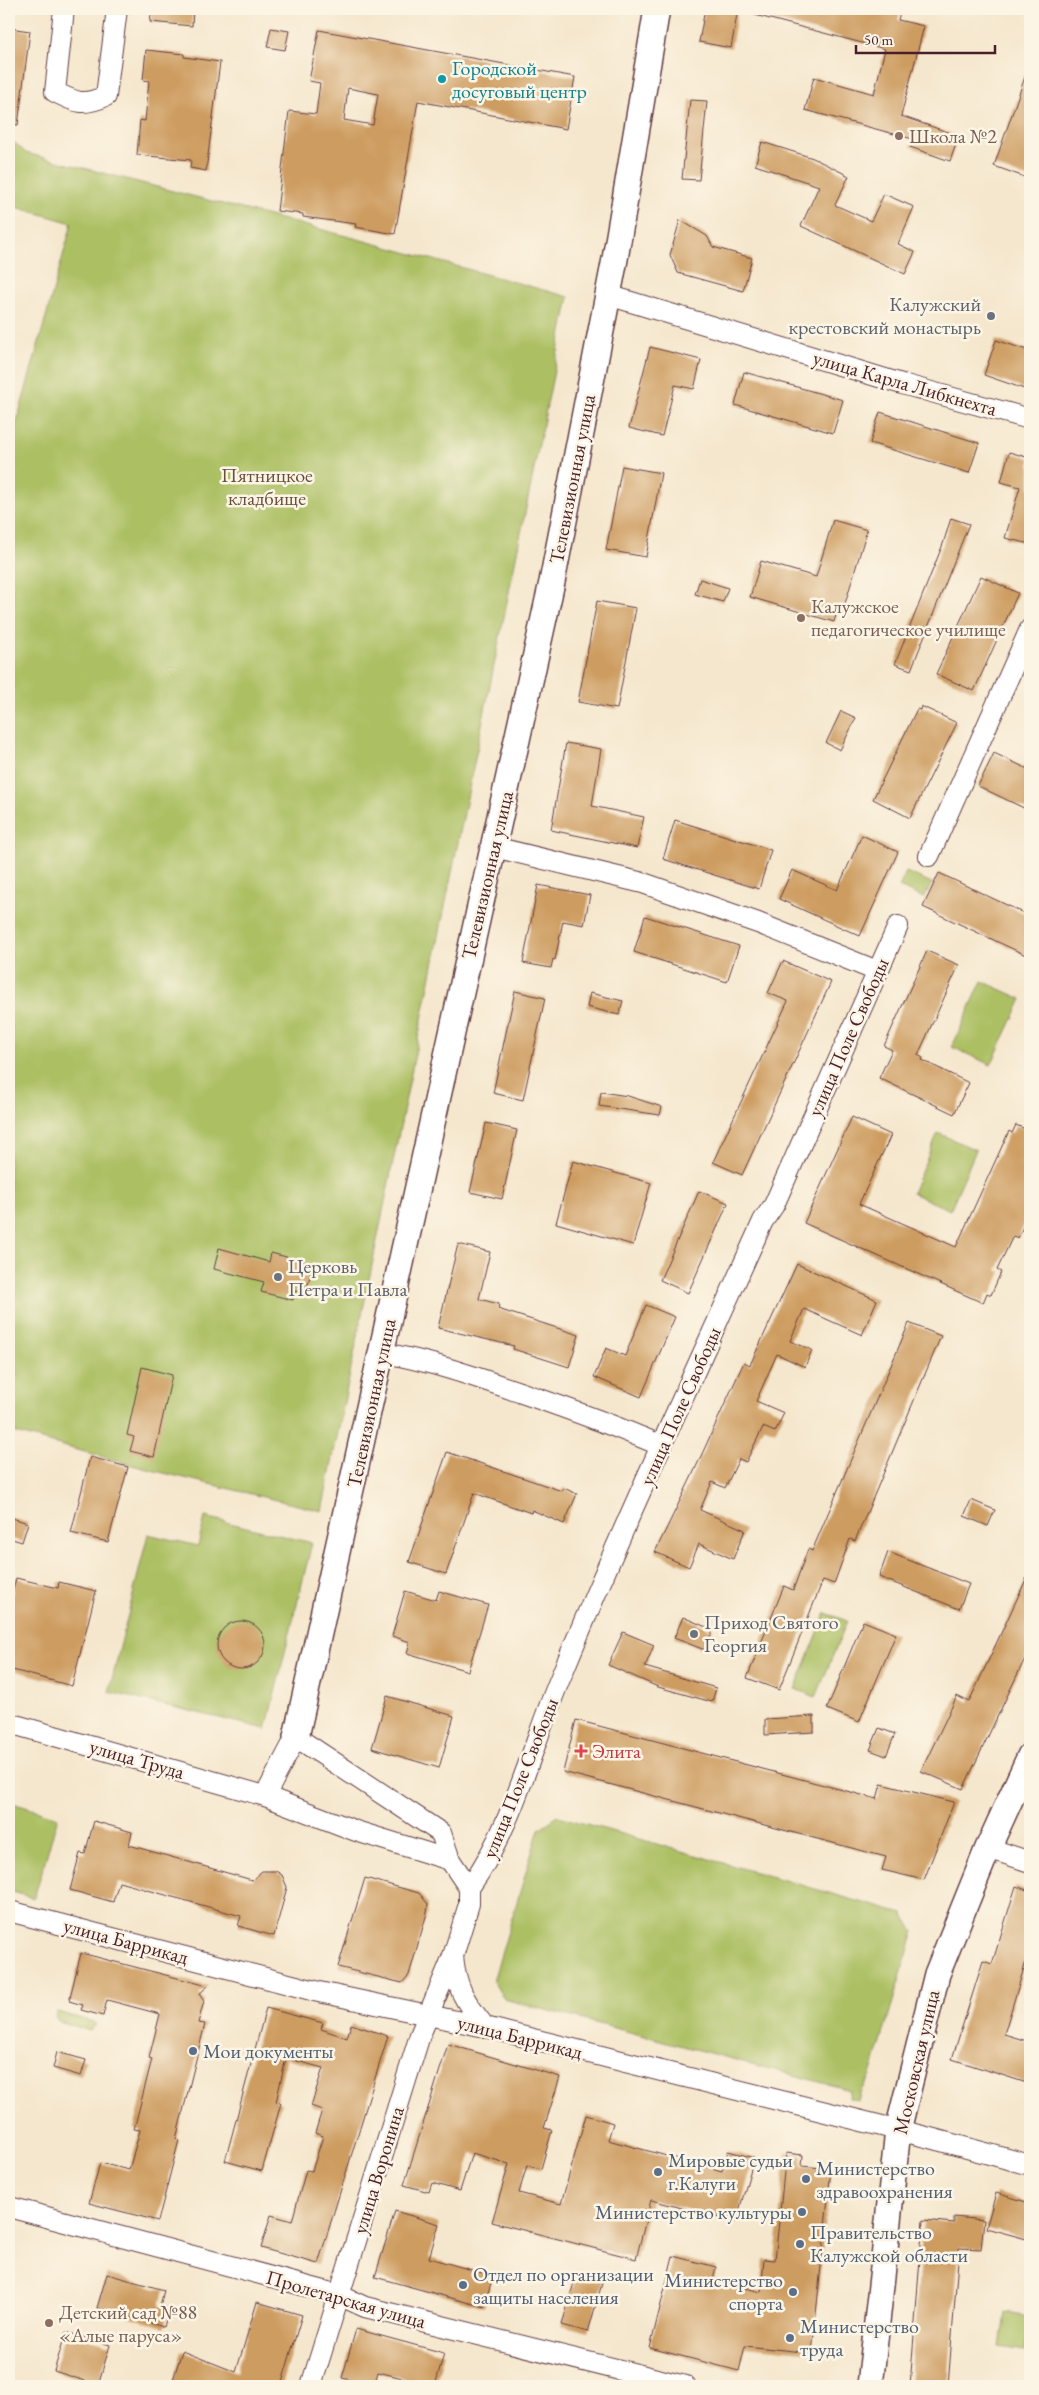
<svg xmlns="http://www.w3.org/2000/svg" width="1039" height="2395" viewBox="0 0 1039 2395" font-family="'EB Garamond',serif">
	<style>
		.green { fill: #acc064; stroke: #7b7048 }
		.building { fill: #cd9c60; fill-rule: evenodd }
		.lines { fill: none; stroke-linecap: round; stroke-linejoin: round }
		.minor-casing { stroke: #643d43; stroke-width: 22 }
		.major-casing { stroke: #643d43; stroke-width: 28 }
		.minor { stroke: #fff; stroke-width: 20 }
		.major { stroke: #fff; stroke-width: 25 }
		.culture-dot { fill: #0f9aa8; stroke: #fcf5e5; stroke-width: 2 }
		.education-dot { fill: #8d6e63; stroke: #fcf5e5; stroke-width: 2 }
		.worship-dot { fill: #6b7280; stroke: #fcf5e5; stroke-width: 2 }
		.health-dot { fill: #e0444e; stroke: #fcf5e5; stroke-width: 2 }
		.service-dot { fill: #5c6f8a; stroke: #fcf5e5; stroke-width: 2 }
		.labels { text-anchor: middle; stroke-width: 5; stroke-linejoin: round; paint-order: stroke }
		.culture-label { font-size: 20px; fill: #0d838f; stroke: #fcf5e5; text-anchor: start }
		.education-label { font-size: 20px; fill: #785e54; stroke: #fcf5e5; text-anchor: start }
		.worship-label { font-size: 20px; fill: #5b616d; stroke: #fcf5e5; text-anchor: start }
		.street-label { font-size: 20px; fill: #4a1f2b; stroke: #fcf5e5 }
		.park-label { font-size: 20px; fill: #674f3c; stroke: #fcf5e5 }
		.health-label { font-size: 20px; fill: #be3a42; stroke: #fcf5e5; text-anchor: start }
		.service-label { font-size: 20px; fill: #4e5e75; stroke: #fcf5e5; text-anchor: start }
	</style>
	<rect width="100%" height="100%" fill="#fcf5e5"/>
	<filter id="ink" filterUnits="userSpaceOnUse"><feTurbulence type="fractalNoise" baseFrequency=".02" numOctaves="2"/><feDisplacementMap in="SourceGraphic" scale="10" xChannelSelector="R" yChannelSelector="G"/><feConvolveMatrix kernelMatrix="1 2 1 2 8 2 1 2 1" color-interpolation-filters="sRGB"/></filter>
	<filter id="wash" filterUnits="userSpaceOnUse"><feTurbulence type="fractalNoise" baseFrequency=".0096" numOctaves="4" result="noise"/><feDisplacementMap in="SourceGraphic" scale="20" xChannelSelector="R" yChannelSelector="G"/><feGaussianBlur stdDeviation="1.12" result="paint"/><feColorMatrix in="noise" values="0 0 0 0 0 0 0 0 0 0 0 0 0 0 0 0 0 1.4 0 .05"/><feComposite in="paint" operator="in"/></filter>
	<g filter="url(#wash)">
		<rect width="100%" height="100%" fill="#f5e7cd"/>
		<g class="green">
			<polygon points="9,141 15,143 26,153 354,238 569,297 322,1511 143,1468 9,1431 9,450 72,223 9,205"/>
			<polygon points="906,872 932,883 924,898 899,887"/>
			<polygon points="982,981 1022,999 991,1065 952,1047"/>
			<polygon points="938,1133 976,1150 950,1210 912,1193"/>
			<polygon points="205,1517 312,1543 266,1729 109,1692 148,1534 198,1546"/>
			<polygon points="826,1613 847,1621 816,1697 795,1689"/>
			<polygon points="9,1802 58,1817 34,1898 9,1891"/>
			<polygon points="558,1816 903,1914 914,1931 871,2075 860,2092 858,2101 849,2098 850,2090 504,1999 493,1981 539,1829"/>
			<polygon points="57,2012 94,2022 96,2025 90,2031 58,2021 55,2016"/>
			<polygon points="1005,2313 1029,2317 1025,2351 1000,2347"/>
		</g>
		<g id="blocks">
			<g class="building">
				<polygon points="152,9 193,9 192,26 150,22"/>
				<polygon points="705,9 738,9 731,48 699,42"/>
				<polygon points="752,9 901,9 898,20 924,26 901,116 959,136 950,161 910,147 913,139 805,110 814,77 874,94 885,49 751,14"/>
				<polygon points="9,28 30,31 18,125 9,124"/>
				<polygon points="271,28 289,31 285,50 267,47"/>
				<path d="M319,30L575,77L566,129L418,101L395,234L355,227L356,224L303,217V214L277,211L289,111L316,114L320,83L309,81ZM348,88L378,94L373,125L344,120Z"/>
				<polygon points="146,50 184,54 184,57 220,62 206,171 190,168 191,160 137,155 140,120 145,121 149,81 143,80"/>
				<polygon points="1028,68 1030,69 1030,179 994,166"/>
				<polygon points="690,100 707,101 699,180 682,179"/>
				<polygon points="762,142 813,158 849,176 835,205 871,221 884,194 914,207 898,244 915,252 905,274 801,226 819,186 755,165"/>
				<polygon points="680,220 707,236 713,247 752,258 743,291 678,273 670,255"/>
				<polygon points="996,340 1030,351 1030,391 984,375"/>
				<polygon points="650,347 701,360 694,389 675,385 662,436 629,428"/>
				<polygon points="744,372 843,400 833,433 735,405"/>
				<polygon points="880,412 979,443 969,473 870,443"/>
				<polygon points="1009,452 1030,458 1030,544 1005,538 1020,487 1001,482"/>
				<polygon points="622,466 661,473 646,557 606,550"/>
				<polygon points="951,518 969,524 911,670 895,664 943,544"/>
				<polygon points="833,520 867,530 844,607 839,605 834,622 750,597 761,561 816,577"/>
				<polygon points="981,576 1018,593 974,691 936,674"/>
				<polygon points="700,579 728,588 723,602 695,594"/>
				<polygon points="597,601 636,608 617,709 578,702"/>
				<polygon points="921,706 957,723 910,818 873,799 917,709 920,710"/>
				<polygon points="841,711 856,718 840,750 826,743"/>
				<polygon points="566,743 601,749 592,806 644,817 637,848 551,830"/>
				<polygon points="994,753 1030,770 1030,811 978,786"/>
				<polygon points="675,820 771,850 759,889 663,859"/>
				<polygon points="862,835 898,852 860,936 779,899 792,870 837,890"/>
				<polygon points="939,873 1030,916 1030,957 923,907"/>
				<polygon points="538,885 590,895 584,925 563,921 555,960 553,959 551,968 523,963"/>
				<polygon points="645,916 739,946 727,982 634,952"/>
				<polygon points="927,951 959,965 918,1055 923,1058 922,1060 969,1083 954,1114 879,1078 892,1050 884,1046"/>
				<polygon points="783,961 831,982 742,1175 713,1162 788,1001 768,993"/>
				<polygon points="515,991 545,998 523,1100 493,1093"/>
				<polygon points="590,993 623,1001 619,1015 587,1007"/>
				<polygon points="601,1092 628,1096 662,1107 660,1115 599,1106"/>
				<polygon points="852,1117 891,1135 859,1204 956,1247 1009,1131 1012,1133 1016,1125 1030,1131 1030,1197 1024,1212 1029,1214 1018,1238 1013,1236 997,1270 1001,1272 991,1295 987,1293 983,1303 804,1223"/>
				<polygon points="486,1123 517,1130 502,1199 470,1192"/>
				<polygon points="573,1161 651,1183 633,1245 556,1223"/>
				<polygon points="699,1191 728,1203 688,1293 660,1280"/>
				<polygon points="458,1244 490,1252 479,1299 499,1304 498,1309 579,1335 569,1367 513,1349 514,1346 438,1328"/>
				<polygon points="219,1248 269,1262 271,1253 302,1261 300,1269 311,1272 306,1293 295,1291 293,1300 261,1292 264,1282 214,1269"/>
				<polygon points="797,1264 877,1300 862,1335 804,1309 790,1341 812,1350 805,1367 777,1354 756,1401 784,1413 775,1432 763,1427 746,1462 739,1459 725,1488 712,1482 700,1510 745,1530 733,1559 699,1544 689,1567 655,1552 691,1478 744,1362 750,1365"/>
				<polygon points="646,1305 675,1317 641,1397 594,1377 606,1348 625,1356"/>
				<polygon points="909,1323 941,1336 855,1541 850,1539 834,1584 823,1580 779,1690 747,1678 784,1586 793,1590 808,1549 812,1551"/>
				<polygon points="142,1367 172,1375 154,1457 130,1451 134,1437 127,1435"/>
				<polygon points="447,1452 562,1491 564,1488 577,1494 564,1524 532,1510 531,1513 474,1493 446,1574 409,1562"/>
				<polygon points="90,1457 128,1467 108,1542 71,1533"/>
				<polygon points="971,1500 995,1510 988,1526 964,1516"/>
				<polygon points="9,1517 28,1523 22,1542 9,1538"/>
				<polygon points="888,1552 969,1584 959,1609 879,1577"/>
				<polygon points="1030,1571 1030,1648 963,1789 921,1771 957,1696 969,1702"/>
				<polygon points="16,1578 58,1588 59,1582 96,1591 72,1686 9,1669 9,1607"/>
				<polygon points="405,1591 436,1600 439,1591 488,1605 468,1671 407,1653 410,1642 392,1636"/>
				<polygon points="683,1617 713,1630 705,1650 674,1638"/>
				<polygon points="863,1621 896,1634 859,1722 827,1709"/>
				<circle cx="241" cy="1645" r="24"/>
				<polygon points="623,1632 654,1645 645,1667 716,1688 712,1702 658,1687 608,1665"/>
				<polygon points="387,1696 454,1716 439,1768 372,1748"/>
				<polygon points="814,1716 814,1732 765,1735 765,1719"/>
				<polygon points="576,1720 877,1799 881,1784 954,1802 924,1880 882,1870 886,1857 563,1772"/>
				<polygon points="879,1728 895,1734 886,1756 870,1750"/>
				<polygon points="94,1821 132,1832 129,1845 252,1880 262,1871 276,1871 282,1875 287,1887 274,1936 238,1926 241,1916 119,1882 113,1902 70,1890 80,1853 85,1854"/>
				<polygon points="365,1878 419,1893 428,1904 427,1913 409,1975 402,1983 338,1967"/>
				<polygon points="1016,1886 1030,1891 1030,1948 1004,2034 1030,2042 1030,2084 952,2059 983,1961 992,1964"/>
				<polygon points="81,1953 208,1986 199,1994 204,2001 198,2023 205,2024 176,2139 179,2140 158,2221 89,2203 100,2163 129,2170 140,2130 134,2129 152,2059 149,2058 160,2014 107,2000 103,2016 81,2010 83,2005 69,2001"/>
				<polygon points="266,2008 323,2023 321,2029 347,2038 351,2024 388,2036 318,2264 261,2248 271,2215 292,2221 306,2170 312,2171 323,2136 315,2133 322,2110 311,2106 323,2068 286,2058 276,2102 281,2103 262,2171 225,2161"/>
				<polygon points="448,2044 560,2077 544,2128 552,2130 541,2169 527,2165 519,2193 561,2204 586,2115 613,2123 608,2140 722,2171 728,2151 754,2158 736,2222 651,2200 636,2259 492,2222 509,2164 472,2153 460,2191 432,2183 429,2192 404,2185"/>
				<polygon points="57,2052 86,2060 81,2076 53,2068"/>
				<polygon points="786,2153 803,2155 802,2166 831,2169 812,2353 745,2346 739,2371 650,2348 673,2256 716,2267 713,2280 761,2292 764,2259 775,2260"/>
				<polygon points="996,2193 1030,2203 1030,2240 986,2228"/>
				<polygon points="395,2211 439,2224 429,2258 493,2276 484,2307 375,2277"/>
				<polygon points="954,2217 984,2220 981,2249 959,2248 948,2386 910,2386 923,2220 954,2223"/>
				<polygon points="577,2272 603,2280 588,2332 562,2325"/>
				<polygon points="107,2274 164,2290 160,2306 169,2308 164,2327 97,2308"/>
				<polygon points="257,2302 302,2315 281,2386 171,2386 182,2351 236,2372"/>
				<polygon points="356,2329 444,2353 435,2386 378,2372 374,2386 342,2378"/>
				<polygon points="66,2332 110,2345 98,2385 54,2371"/>
			</g>
		</g>
	</g>
	<g filter="url(#ink)">
		<use href="#blocks" fill-opacity="0" stroke="#643d43" stroke-width="1"/>
		<g class="lines">
			<g class="minor-casing">
				<g id="minor">
					<path d="M64,9L55,92C77,103 83,106 106,96L117,9"/>
					<polyline points="608,295 902,384 1030,419"/>
					<polyline points="494,847 643,883 758,923 877,971"/>
					<polyline points="929,856 1030,629"/>
					<path d="M383,1353C431,1361 476,1377 522,1393C569,1409 616,1426 662,1446"/>
					<polyline points="9,1723 265,1796 356,1831 450,1860"/>
					<polyline points="265,1796 296,1737 441,1833 450,1860 469,1888 469,1904 453,1956 420,2035 311,2386"/>
					<polyline points="988,1848 1030,1862"/>
					<path d="M469,1888C514,1826 532,1744 562,1674C625,1521 695,1372 763,1221L774,1205L898,926"/>
					<polyline points="9,1911 319,1992 485,2027 930,2138 1030,2165"/>
					<path d="M453,1956C456,1988 465,2002 485,2027"/>
					<polyline points="9,2207 339,2295 365,2307 685,2386"/>
				</g>
			</g>
			<g class="major-casing">
				<g id="major">
					<polyline points="296,1737 552,582 615,259 657,9"/>
					<polyline points="870,2386 898,2130 937,1974 988,1848 1030,1756"/>
				</g>
			</g>
			<use href="#minor" class="minor"/>
			<use href="#major" class="major"/>
		</g>
	</g>
	<circle class="culture-dot" cx="442" cy="79" r="5"/>
	<g class="education-dot">
		<circle cx="899" cy="136" r="5"/>
		<circle cx="801" cy="618" r="5"/>
		<circle cx="49" cy="2323" r="5"/>
	</g>
	<g class="worship-dot">
		<circle cx="991" cy="316" r="5"/>
		<circle cx="278" cy="1277" r="5"/>
		<circle cx="694" cy="1634" r="5"/>
	</g>
	<path class="health-dot" d="M578.5 1743.5h5v5h5v5h-5v5h-5v-5h-5v-5h5z"/>
	<g class="service-dot">
		<circle cx="193" cy="2051" r="5"/>
		<circle cx="658" cy="2172" r="5"/>
		<circle cx="806" cy="2179" r="5"/>
		<circle cx="802" cy="2212" r="5"/>
		<circle cx="800" cy="2244" r="5"/>
		<circle cx="463" cy="2285" r="5"/>
		<circle cx="793" cy="2292" r="5"/>
		<circle cx="790" cy="2338" r="5"/>
	</g>
	<g class="labels">
		<g class="culture-label">
			<text x="452" y="75">Городской<tspan x="452" dy="23">досуговый центр</tspan></text>
		</g>
		<g class="education-label">
			<text x="909" y="143">Школа №2</text>
			<text x="811" y="613">Калужское<tspan x="811" dy="23">педагогическое училище</tspan></text>
			<text x="59" y="2319">Детский сад №88<tspan x="59" dy="23">«Алые паруса»</tspan></text>
		</g>
		<g class="worship-label">
			<text x="981" y="311" text-anchor="end">Калужский<tspan x="981" dy="23">крестовский монастырь</tspan></text>
			<text x="288" y="1273">Церковь<tspan x="288" dy="23">Петра и Павла</tspan></text>
			<text x="704" y="1629">Приход Святого<tspan x="704" dy="23">Георгия</tspan></text>
		</g>
		<g class="street-label">
			<text transform="translate(905 383) rotate(16)" y="7">улица Карла Либкнехта</text>
			<text transform="translate(572 479) rotate(-79)" y="7">Телевизионная улица</text>
			<text transform="translate(487 875) rotate(-77)" y="7">Телевизионная улица</text>
			<text transform="translate(848 1037) rotate(-66)" y="7">улица Поле Свободы</text>
			<text transform="translate(371 1403) rotate(-78)" y="7">Телевизионная улица</text>
			<text transform="translate(680 1406) rotate(-66)" y="7">улица Поле Свободы</text>
			<text transform="translate(137 1759) rotate(16)" y="7">улица Труда</text>
			<text transform="translate(520 1778) rotate(-68)" y="7">улица Поле Свободы</text>
			<text transform="translate(126 1941) rotate(15)" y="7">улица Баррикад</text>
			<text transform="translate(520 2037) rotate(14)" y="7">улица Баррикад</text>
			<text transform="translate(916 2062) rotate(-77)" y="7">Московская улица</text>
			<text transform="translate(378 2170) rotate(-73)" y="7">улица Воронина</text>
			<text transform="translate(346 2299) rotate(16)" y="7">Пролетарская улица</text>
		</g>
		<g class="park-label">
			<text x="267" y="482">Пятницкое<tspan x="267" dy="23">кладбище</tspan></text>
		</g>
		<g class="health-label">
			<text x="592" y="1758">Элита</text>
		</g>
		<g class="service-label">
			<text x="203" y="2058">Мои документы</text>
			<text x="668" y="2167">Мировые судьи<tspan x="668" dy="23">г.Калуги</tspan></text>
			<text x="816" y="2175">Министерство<tspan x="816" dy="23">здравоохранения</tspan></text>
			<text x="792" y="2219" text-anchor="end">Министерство культуры</text>
			<text x="810" y="2239">Правительство<tspan x="810" dy="23">Калужской области</tspan></text>
			<text x="473" y="2281">Отдел по организации<tspan x="473" dy="23">защиты населения</tspan></text>
			<text x="783" y="2287" text-anchor="end">Министерство<tspan x="783" dy="23">спорта</tspan></text>
			<text x="800" y="2333">Министерство<tspan x="800" dy="23">труда</tspan></text>
		</g>
	</g>
	<rect width="1039" height="2395" fill="none" stroke="#fcf5e5" stroke-width="30"/>
	<path d="M856 45v8h139v-8" fill="none" stroke="#4a1f2b" stroke-width="2.5"/>
	<text x="864" y="45" font-size="15" fill="#4a1f2b" stroke="#fcf5e5" stroke-width="4" paint-order="stroke">50 m</text>
</svg>
